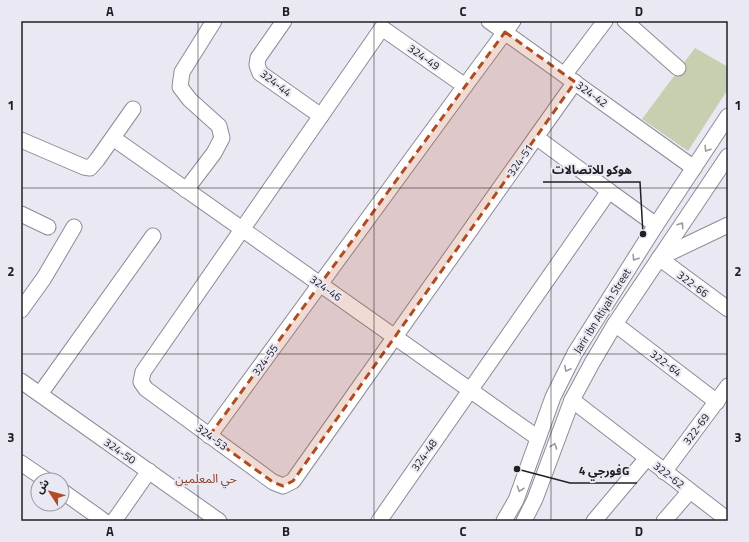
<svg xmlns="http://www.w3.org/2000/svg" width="749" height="542" viewBox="0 0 749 542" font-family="'Titillium Web','Noto Sans Arabic',sans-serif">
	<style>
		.green { fill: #c6cfb0 }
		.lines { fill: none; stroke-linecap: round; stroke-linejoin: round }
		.minor-casing { stroke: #8d8b95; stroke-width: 17 }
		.minor { stroke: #fff; stroke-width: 15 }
		.oneway { stroke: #9b9b9c }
		.marked { fill: #b14b21; fill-opacity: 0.2; stroke: #b14b21; stroke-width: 3; stroke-dasharray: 8 5; stroke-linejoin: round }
		.grid { fill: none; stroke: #202023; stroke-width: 1; stroke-opacity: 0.55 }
		.labels { text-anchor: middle; stroke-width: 4; stroke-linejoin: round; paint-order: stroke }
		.street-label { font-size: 11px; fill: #202023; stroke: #eae8f3 }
		.neighbourhood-label { font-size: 12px; fill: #844128; stroke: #eae8f3 }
		.leader { fill: none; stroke: #202023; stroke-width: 1.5 }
		.callout-dot { fill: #202023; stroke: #eae8f3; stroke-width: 1.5 }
		.callout-label { font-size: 12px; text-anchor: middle; font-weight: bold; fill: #202023; stroke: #eae8f3; stroke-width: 4; stroke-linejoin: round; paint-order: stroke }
		.neatline { fill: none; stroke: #202023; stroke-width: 1.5 }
		.grid-label { font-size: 13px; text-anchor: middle; font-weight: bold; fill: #202023 }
	</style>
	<rect width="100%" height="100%" fill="#eae8f3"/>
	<polygon class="green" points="695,48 728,67 728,89 688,151 642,119"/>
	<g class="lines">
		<g class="minor-casing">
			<g id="minor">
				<polyline points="284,21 258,58 257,65 260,73 321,116"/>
				<polyline points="489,21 694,168"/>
				<polyline points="625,21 678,68"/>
				<polyline points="565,74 605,21"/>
				<polyline points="465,86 513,21"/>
				<polyline points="536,137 575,82"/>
				<polyline points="113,138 538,438"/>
				<polyline points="21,140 84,167 90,168 97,160 133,109"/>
				<polyline points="186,190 214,153 222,138 219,126 190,100 180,87 182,72 214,21"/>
				<polyline points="609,191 656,225"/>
				<polyline points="21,214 48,227"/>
				<polyline points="728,225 659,258 728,309"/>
				<polyline points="21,310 44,278 74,227"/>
				<polyline points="615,324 717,402"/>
				<polyline points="21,381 219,521"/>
				<polyline points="40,394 153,236"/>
				<polyline points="572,400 728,520"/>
				<polyline points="209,436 465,86 382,28 143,372 141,382 146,389 273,482 283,486 293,481 536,137 609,191 379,521"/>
				<polyline points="21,463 46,480"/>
				<polyline points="664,472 728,386"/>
				<polyline points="62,491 104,521"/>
				<polyline points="114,521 149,471"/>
				<polyline points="504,521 516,500 553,397 575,353 656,225 728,116"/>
				<polyline points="524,521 535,499 572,400 592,363 615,324 728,156"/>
				<polyline points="594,521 647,458"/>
				<polyline points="664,521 690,491"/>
			</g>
		</g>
		<use href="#minor" class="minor"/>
	</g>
	<defs><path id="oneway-chevron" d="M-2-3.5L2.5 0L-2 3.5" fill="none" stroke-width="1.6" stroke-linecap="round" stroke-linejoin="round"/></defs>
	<g class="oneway">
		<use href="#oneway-chevron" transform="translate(707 149) rotate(123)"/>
		<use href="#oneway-chevron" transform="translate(681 225) rotate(-56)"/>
		<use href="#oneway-chevron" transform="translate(635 258) rotate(122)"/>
		<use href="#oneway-chevron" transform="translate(567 369) rotate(117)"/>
		<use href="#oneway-chevron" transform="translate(554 446) rotate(-70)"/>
		<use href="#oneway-chevron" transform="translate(520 489) rotate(109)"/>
	</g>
	<path class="marked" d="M505,32L575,82L293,481L283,486L273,482L209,436Z"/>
	<path class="grid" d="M198,21V521M374,21V521M551,21V521M21,188H728M21,354H728"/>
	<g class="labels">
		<g class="street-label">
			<text transform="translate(424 57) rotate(35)" y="4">324-49</text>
			<text transform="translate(276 83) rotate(38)" y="4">324-44</text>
			<text transform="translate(592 94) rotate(36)" y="4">324-42</text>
			<text transform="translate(520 160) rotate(-55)" y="4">324-51</text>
			<text transform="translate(693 284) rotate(37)" y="4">322-66</text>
			<text transform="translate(326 288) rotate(35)" y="4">324-46</text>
			<text transform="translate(602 311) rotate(-58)" y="4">Jarir ibn Atiyah Street</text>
			<text transform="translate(265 360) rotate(-54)" y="4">324-55</text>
			<text transform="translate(666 363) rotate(37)" y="4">322-64</text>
			<text transform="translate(696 429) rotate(-53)" y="4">322-69</text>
			<text transform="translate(212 437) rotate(36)" y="4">324-53</text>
			<text transform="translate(120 451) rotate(35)" y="4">324-50</text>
			<text transform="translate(424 455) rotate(-55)" y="4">324-48</text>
			<text transform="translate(669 475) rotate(38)" y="4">322-62</text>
		</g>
		<g class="neighbourhood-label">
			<text x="206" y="483">حي المعلمين</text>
		</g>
	</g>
	<path class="leader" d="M643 234L640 182H543M517 469L570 483H637"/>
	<g class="callout-dot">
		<circle cx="643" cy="234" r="4"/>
		<circle cx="517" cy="469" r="4"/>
	</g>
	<g class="callout-label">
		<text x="592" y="174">هوكو للاتصالات</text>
		<text x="604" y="475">فورجي 4G</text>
	</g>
	<rect width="749" height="542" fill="none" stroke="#eae8f3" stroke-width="44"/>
	<g transform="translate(50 492) rotate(306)"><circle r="19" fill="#eae8f3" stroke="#9998a0"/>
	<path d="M0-3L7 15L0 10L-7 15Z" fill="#b14b21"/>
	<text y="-6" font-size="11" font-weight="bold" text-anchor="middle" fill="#202023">ش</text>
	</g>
	<rect x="22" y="22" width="705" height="498" class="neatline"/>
	<g class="grid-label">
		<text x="110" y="16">A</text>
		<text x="286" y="16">B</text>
		<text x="463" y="16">C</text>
		<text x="639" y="16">D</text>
		<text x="11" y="110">1</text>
		<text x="738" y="110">1</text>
		<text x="11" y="276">2</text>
		<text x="738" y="276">2</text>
		<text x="11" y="442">3</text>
		<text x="738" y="442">3</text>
		<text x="110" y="536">A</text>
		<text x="286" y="536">B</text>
		<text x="463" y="536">C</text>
		<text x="639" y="536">D</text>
	</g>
</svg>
